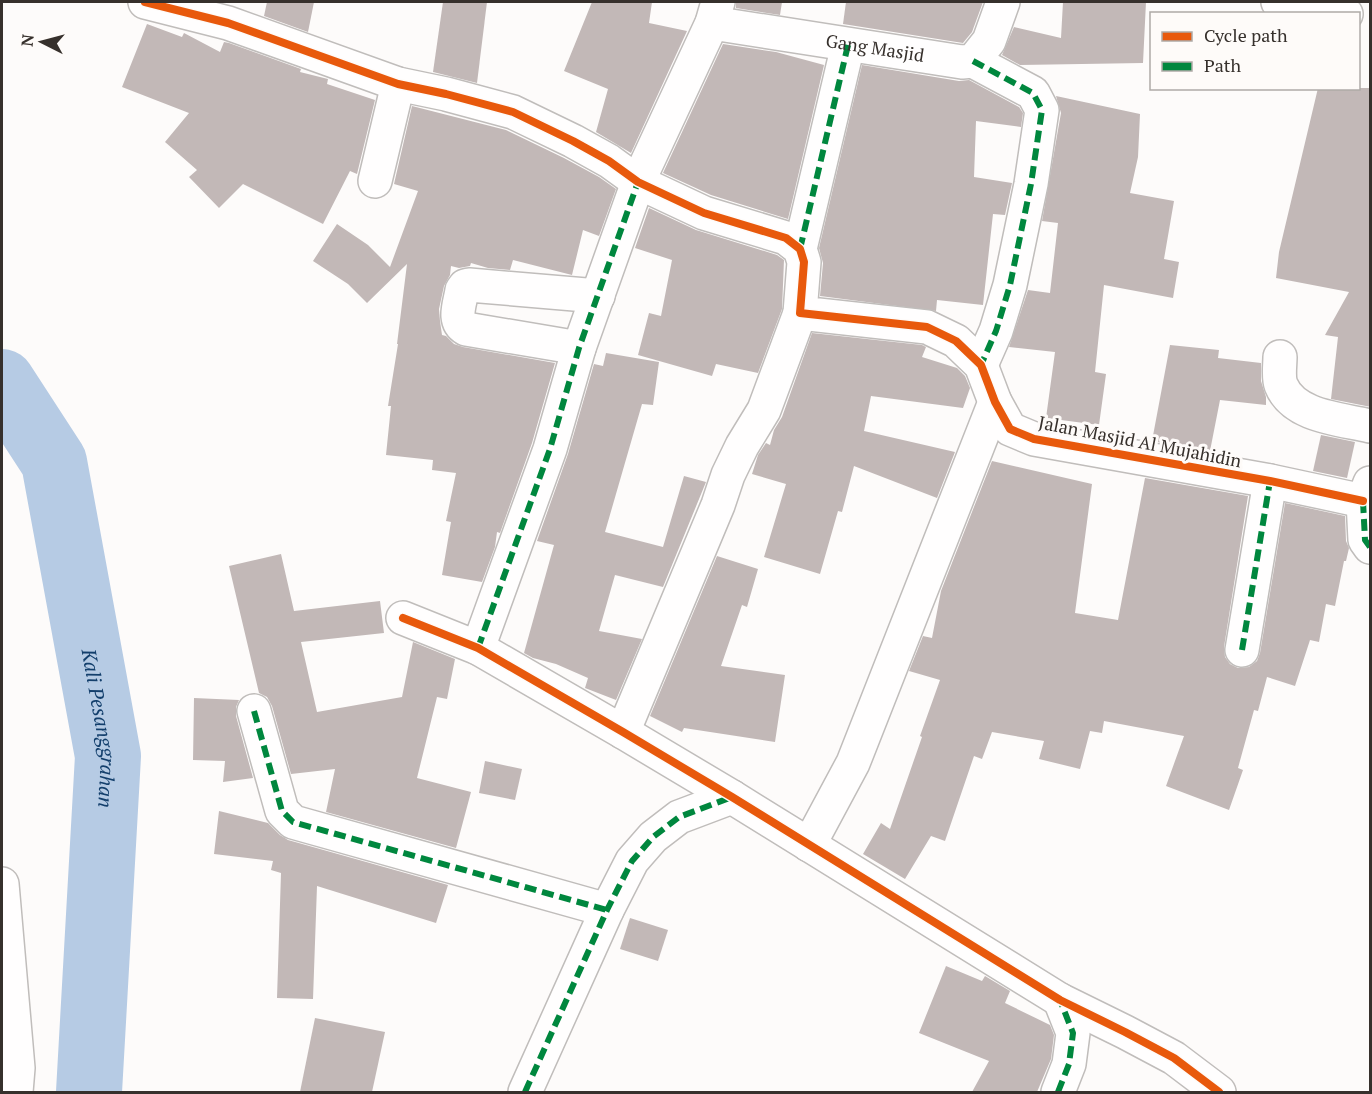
<svg xmlns="http://www.w3.org/2000/svg" width="1372" height="1094" viewBox="0 0 1372 1094" font-family="'PT Serif',serif">
	<style>
		.lines { fill: none; stroke-linecap: round; stroke-linejoin: round }
		.river { stroke: #b6cbe4; stroke-width: 66 }
		.building { fill: #c2b8b7 }
		.minor-casing { stroke: #c0bdbb; stroke-width: 36 }
		.minor { stroke: #fffefe; stroke-width: 33 }
		.quiet { stroke: #00873e; stroke-width: 6; stroke-dasharray: 12 6; stroke-linecap: butt }
		.cycleway-casing { stroke: #fefbf9; stroke-width: 11 }
		.cycleway { stroke: #e8590c; stroke-width: 8 }
		.labels { text-anchor: middle; stroke-width: 6; stroke-linejoin: round; paint-order: stroke }
		.street-label { font-size: 18px; fill: #36302c; stroke: #fefbf9 }
		.water-label { font-size: 20px; font-style: italic; fill: #133f6c; stroke: #fefbf9 }
	</style>
	<rect width="100%" height="100%" fill="#fdfbfa"/>
	<g class="lines">
		<path class="river" id="s1" d="M2,382L54,462L108,756L89,1092"/>
	</g>
	<g class="building">
		<polygon points="267,2 314,2 308,32 264,16"/>
		<polygon points="443,2 487,2 477,83 433,72"/>
		<polygon points="592,2 652,2 649,23 687,31 631,153 596,132 608,89 564,71"/>
		<polygon points="736,2 782,2 780,15 736,8"/>
		<polygon points="846,2 983,2 972,32 963,43 843,24"/>
		<polygon points="1063,2 1146,2 1143,63 1020,65 1002,55 1014,27 1061,38"/>
		<polygon points="147,24 182,37 184,33 220,52 224,42 229,43 301,69 300,72 328,79 327,84 375,100 357,174 350,171 323,224 243,184 219,208 189,177 197,170 165,142 189,113 122,87"/>
		<polygon points="723,44 776,52 824,65 788,219 711,195 663,173"/>
		<polygon points="862,65 959,81 969,80 1019,107 1023,113 1021,127 976,121 974,177 1012,183 1005,215 993,214 983,305 937,300 936,311 820,296 823,263 819,248"/>
		<polygon points="1318,88 1371,88 1371,407 1331,399 1338,337 1325,335 1349,292 1276,278 1279,252"/>
		<polygon points="1056,96 1140,114 1138,157 1130,193 1174,201 1164,259 1179,262 1173,298 1104,285 1095,372 1106,374 1099,425 1046,418 1055,352 1009,347 1028,290 1050,293 1058,223 1042,221 1061,113"/>
		<polygon points="412,106 506,130 564,158 599,177 616,189 599,236 583,230 572,275 513,260 510,270 488,268 471,263 470,266 459,268 451,266 450,275 444,286 439,309 440,321 442,335 446,336 454,344 463,347 555,363 532,443 500,533 497,532 495,547 482,582 442,575 451,522 446,521 456,473 432,470 433,460 386,455 391,406 388,406 398,344 397,344 407,264 367,303 348,284 313,261 337,224 368,245 390,267 418,191 394,184"/>
		<polygon points="649,208 696,230 777,255 784,260 782,309 758,373 716,364 712,376 638,355 649,313 661,316 672,260 635,248"/>
		<polygon points="812,333 922,345 926,347 922,357 957,368 965,376 970,388 963,408 871,396 864,431 955,452 937,498 854,466 842,512 838,511 820,574 764,557 786,484 752,474 758,455 766,443 770,445 774,430 782,417"/>
		<polygon points="1170,345 1219,350 1218,358 1261,363 1261,381 1266,397 1266,405 1220,400 1210,451 1152,441"/>
		<polygon points="606,353 659,362 653,405 642,404 605,532 663,547 684,476 706,482 663,587 615,575 599,631 642,639 616,700 585,688 588,678 556,664 533,658 524,653 554,545 537,541 568,454 594,364 603,366"/>
		<polygon points="1321,435 1355,442 1347,478 1313,471"/>
		<polygon points="992,461 1092,484 1075,613 1118,620 1145,478 1248,496 1224,647 1225,657 1230,664 1238,668 1249,667 1257,661 1260,653 1285,503 1345,516 1346,541 1349,548 1346,561 1344,561 1335,606 1326,604 1319,642 1310,640 1295,686 1267,677 1258,711 1254,710 1238,768 1243,770 1229,810 1166,786 1184,736 1104,721 1102,733 1090,731 1080,769 1039,759 1044,741 992,732 982,759 974,756 945,841 931,836 905,879 863,854 881,823 890,829 922,737 920,736 940,680 909,671 923,636 932,638 941,591"/>
		<polygon points="281,554 294,611 380,601 384,633 301,642 317,712 402,697 413,642 455,659 447,699 437,697 417,778 471,792 456,848 326,812 335,769 291,774 272,706 267,697 259,693 229,566"/>
		<polygon points="717,556 758,569 747,607 742,605 721,666 785,675 775,742 684,728 682,732 650,716"/>
		<polygon points="194,698 239,700 236,707 236,716 253,778 223,782 225,761 193,760"/>
		<polygon points="485,761 522,769 515,800 479,793"/>
		<polygon points="219,811 268,823 280,835 288,840 448,885 436,923 317,886 313,999 277,998 281,873 271,870 273,861 214,854"/>
		<polygon points="630,918 668,930 658,961 620,949"/>
		<polygon points="946,966 982,981 985,976 1010,991 1005,1003 1050,1025 1054,1035 1051,1059 1037,1092 972,1092 989,1061 919,1033"/>
		<polygon points="315,1018 385,1032 372,1092 300,1092"/>
	</g>
	<g class="lines">
		<g class="minor-casing">
			<g id="minor">
				<polyline points="145,2 228,23 398,84 446,94 513,112 573,141 609,161 638,182 704,213 786,238 800,249 804,262 800,313 927,327 956,341 981,365 995,402 1010,429 1034,439 1270,481 1363,501"/>
				<polyline points="1278,2 1346,14"/>
				<path id="s2" d="M712,23L962,62L973,61L989,41L1003,2"/>
				<polyline points="973,61 1033,93 1042,110 1031,184 1010,285 996,331 981,365"/>
				<polyline points="375,181 398,84"/>
				<polyline points="800,249 848,45"/>
				<path d="M579,348L466,329C452,321 460,304 462,290L465,286L469,285L598,296"/>
				<path d="M1280,357C1280,365 1278,377 1281,385C1294,417 1341,419 1370,426"/>
				<polyline points="1370,483 1363,501 1365,540 1370,547"/>
				<polyline points="403,618 478,648 623,732 732,797 1060,1000 1125,1032 1174,1058 1219,1092"/>
				<polyline points="478,648 550,449 579,348 638,182 712,23 718,2"/>
				<polyline points="1242,650 1270,481"/>
				<polyline points="254,711 282,811 293,822 607,910"/>
				<polyline points="623,732 718,505 728,475 742,446 764,410 800,313"/>
				<polyline points="809,845 853,763 995,402"/>
				<polyline points="2,884 18,1068 16,1092"/>
				<polyline points="525,1092 607,910 632,861 653,837 679,817 732,797"/>
				<polyline points="1058,1092 1069,1064 1073,1033 1060,1000"/>
			</g>
		</g>
		<use href="#minor" class="minor"/>
		<g class="quiet">
			<polyline points="973,61 1033,93 1042,110 1031,184 1010,285 996,331 981,365"/>
			<polyline points="800,249 848,45"/>
			<polyline points="1363,501 1365,540 1370,547"/>
			<polyline points="478,648 550,449 579,348 638,182"/>
			<polyline points="1242,650 1270,481"/>
			<polyline points="254,711 282,811 293,822 607,910"/>
			<polyline points="525,1092 607,910 632,861 653,837 679,817 732,797"/>
			<polyline points="1058,1092 1069,1064 1073,1033 1060,1000"/>
		</g>
		<g class="cycleway-casing">
			<g id="cycleway">
				<polyline points="145,2 228,23 398,84 446,94 513,112 573,141 609,161 638,182 704,213 786,238 800,249 804,262 800,313 927,327 956,341 981,365 995,402 1010,429 1034,439 1270,481 1363,501"/>
				<polyline points="403,618 478,648 623,732 732,797 1060,1000 1125,1032 1174,1058 1219,1092"/>
			</g>
		</g>
		<use href="#cycleway" class="cycleway"/>
	</g>
	<g class="labels">
		<g class="street-label">
			<text dy="6" stroke="none"><textPath href="#s2" startOffset="165">Gang Masjid</textPath></text>
			<text transform="translate(1140 442) rotate(11)" y="6">Jalan Masjid Al Mujahidin</text>
		</g>
		<g class="water-label">
			<text dy="7" stroke="none"><textPath href="#s1" startOffset="366">Kali Pesanggrahan</textPath></text>
		</g>
	</g>
	<rect width="1372" height="1094" fill="none" stroke="#36302c" stroke-width="6"/>
	<rect x="1150" y="12" width="210" height="78" fill="#fefbf9" stroke="#aeaaa7" stroke-width="1.5"/>
	<rect x="1162" y="32" width="30" height="9" fill="#e8590c" stroke="#aeaaa7" stroke-width="1.5"/>
	<text x="1204" y="42" font-size="18" fill="#36302c">Cycle path</text>
	<rect x="1162" y="62" width="30" height="9" fill="#00873e" stroke="#aeaaa7" stroke-width="1.5"/>
	<text x="1204" y="72" font-size="18" fill="#36302c">Path</text>
	<g transform="translate(42 42) rotate(276)" stroke="#fefbf9" stroke-width="4.5" paint-order="stroke">
	<path d="M0-4.5L10 22L0 15L-10 22Z" fill="#36302c"/>
	<text y="-9" font-size="16" font-weight="bold" text-anchor="middle" fill="#36302c">N</text>
	</g>
</svg>
